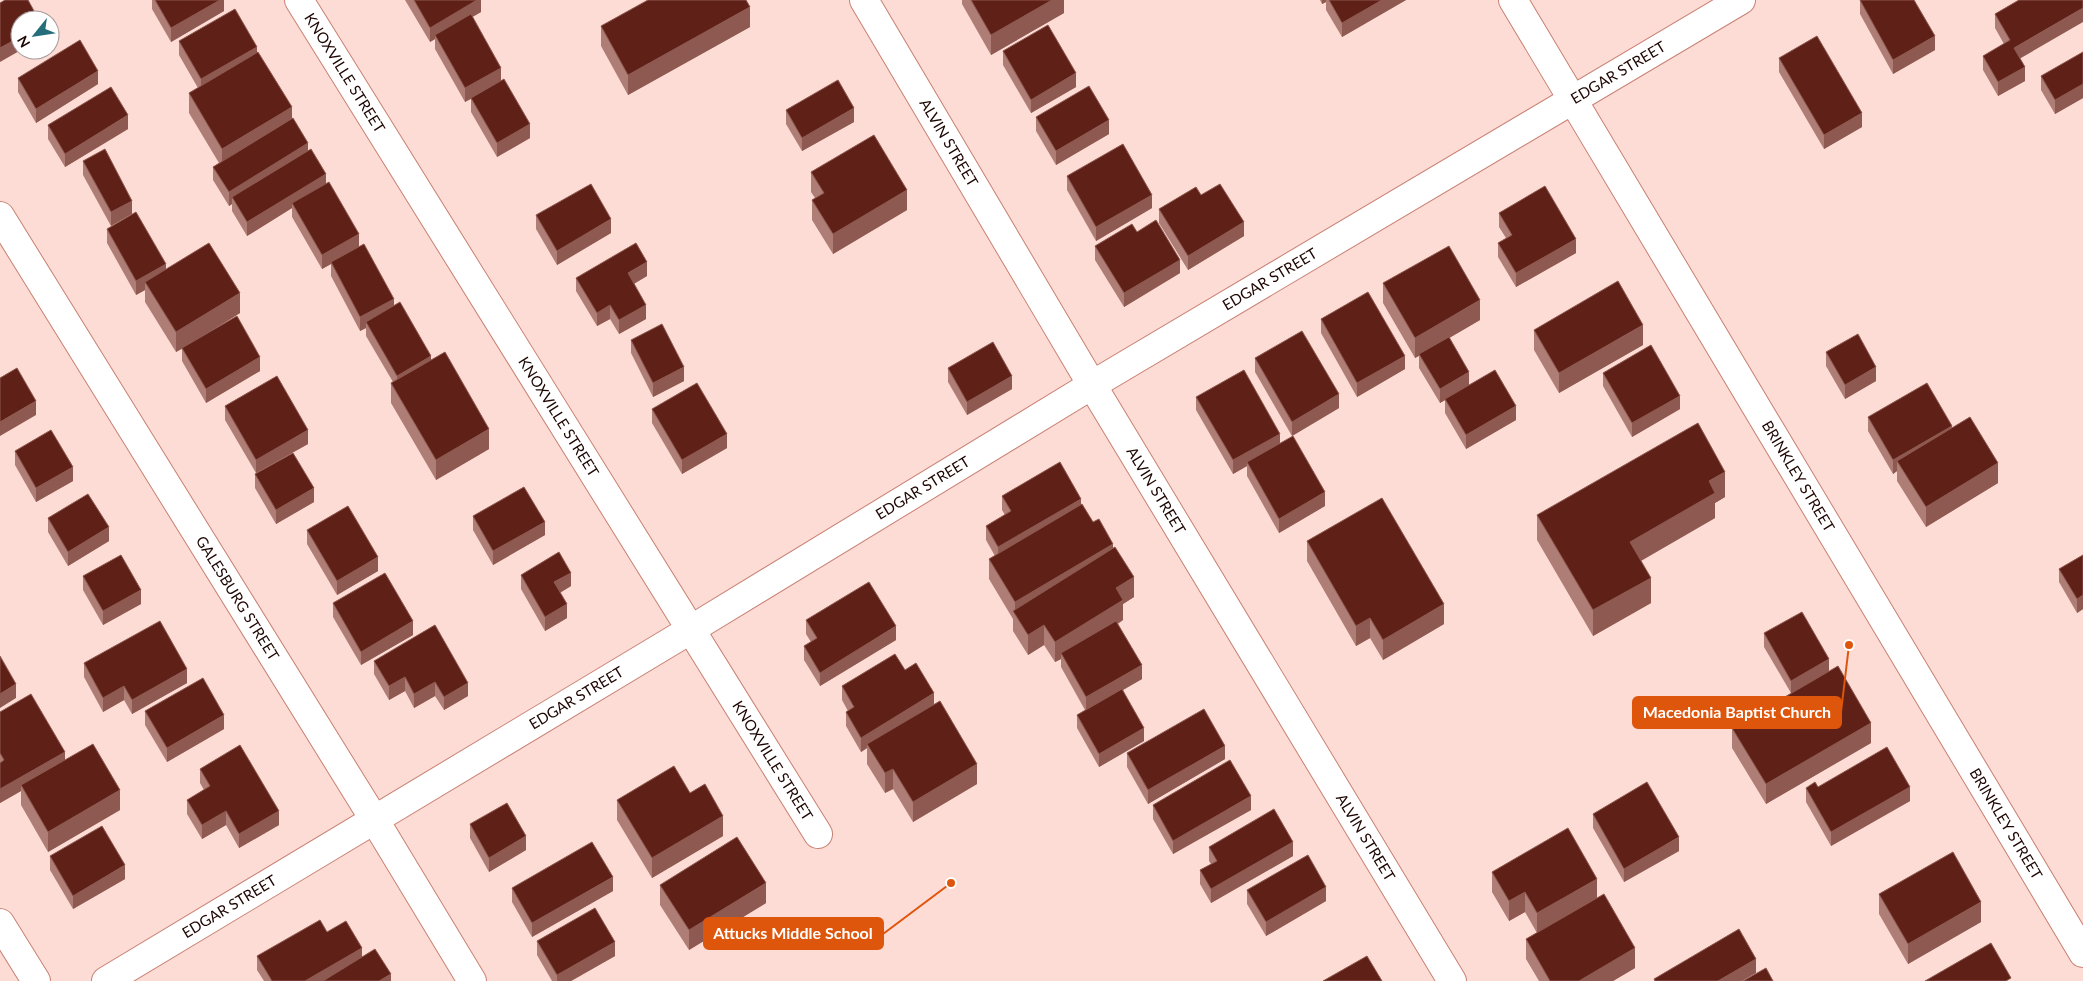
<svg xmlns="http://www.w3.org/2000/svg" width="2083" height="981" viewBox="0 0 2083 981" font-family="Lato,sans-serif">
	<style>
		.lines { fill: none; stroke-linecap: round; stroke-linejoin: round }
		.street-casing { stroke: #c98173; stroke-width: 30 }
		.street { stroke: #fff; stroke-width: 28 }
		.wall { fill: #ae7e76 }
		.shaded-wall { fill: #8e5950 }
		.building { fill: #5f2117; stroke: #8e5950 }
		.labels { text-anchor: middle; stroke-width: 5; stroke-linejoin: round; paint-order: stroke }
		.street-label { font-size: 15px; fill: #1d0502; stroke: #fff }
		.leader { fill: none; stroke: #de550c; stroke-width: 2 }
		.callout-dot { fill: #de550c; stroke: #fff; stroke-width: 2 }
		.callout { fill: #de550c; stroke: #de550c; stroke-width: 2 }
		.callout-label { font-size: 16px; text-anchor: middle; font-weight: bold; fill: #fff }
	</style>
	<rect width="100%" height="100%" fill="#fcdcd5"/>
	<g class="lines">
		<g class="street-casing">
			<g id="street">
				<path id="s1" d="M299,0L818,834"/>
				<path id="s2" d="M864,0L1092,385L1452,981"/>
				<path id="s3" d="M1513,0L2083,953"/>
				<path id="s4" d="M0,216L374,819L472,981"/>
				<polyline points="0,923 36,981"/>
				<path id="s5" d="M106,981L690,630L1092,385L1741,0"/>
			</g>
		</g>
		<use href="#street" class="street"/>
	</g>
	<g class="wall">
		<polygon points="152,0 224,0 224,11 171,42 152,9"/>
		<polygon points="405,0 481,0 481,12 472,17 501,80 530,138 497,157 471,112 471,99 465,102 435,49 435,39 430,42"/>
		<polygon points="962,0 1064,0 1064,13 991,55 962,4"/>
		<polygon points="1320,0 1406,0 1342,37 1326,10 1326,2 1322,4"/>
		<polygon points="1860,0 1935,50 1893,74 1860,14"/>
		<polygon points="2019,0 2020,58 2025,81 1998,96 1983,70 1983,56 2004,44 1995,28 1995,14"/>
		<polygon points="601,26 750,27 628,95 601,46"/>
		<polygon points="179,41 257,53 292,119 308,151 326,184 359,247 394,306 431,359 489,449 436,480 391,403 391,383 393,382 366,336 366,328 360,331 331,276 331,264 322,269 292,217 292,208 247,236 232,211 232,204 229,206 213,180 213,167 219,163 189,113 189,93 198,88 179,55"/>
		<polygon points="1003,51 1076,87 1031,113 1003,65"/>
		<polygon points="2083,52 2083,98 2055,114 2041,90 2041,76"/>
		<polygon points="1779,58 1862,127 1824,149 1779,72"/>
		<polygon points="18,78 98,84 36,123 18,92"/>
		<polygon points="786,110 854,122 802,151 786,124"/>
		<polygon points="1036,117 1109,134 1056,165 1036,131"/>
		<polygon points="48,125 128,129 65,167 48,139"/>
		<polygon points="83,161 132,201 111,226 83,175"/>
		<polygon points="811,172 907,210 833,254 812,220 812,200 815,198 811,192"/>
		<polygon points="1067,176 1152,208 1096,241 1067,190"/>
		<polygon points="1201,195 1244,236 1188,270 1159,223 1159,209"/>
		<polygon points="1499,213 1576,253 1516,287 1498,257 1498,243 1506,238 1499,227"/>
		<polygon points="536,215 611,233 557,265 536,229"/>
		<polygon points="107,229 166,269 240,313 213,330 260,371 206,403 182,361 182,349 176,352 145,302 145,290 136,295 107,243"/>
		<polygon points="1137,232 1180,273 1124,307 1095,260 1095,246"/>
		<polygon points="647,276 634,284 646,319 619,334 610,319 597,326 576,291 576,278"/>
		<polygon points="1383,283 1480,320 1449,338 1469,385 1516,420 1466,449 1445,413 1445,400 1440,403 1419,368 1419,356 1415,358 1383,303"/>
		<polygon points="1321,319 1405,369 1357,397 1321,333"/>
		<polygon points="1534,330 1643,345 1559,393 1534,350"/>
		<polygon points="631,340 684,381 653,397 631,353"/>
		<polygon points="1826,352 1876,381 1845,399 1826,366"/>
		<polygon points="1255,358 1339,408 1292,436 1255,372"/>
		<polygon points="948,368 1012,389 967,415 948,382"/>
		<polygon points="1603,373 1680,409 1632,437 1603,386"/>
		<polygon points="1196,397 1280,443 1325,506 1279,533 1247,476 1247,466 1233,474 1196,410"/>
		<polygon points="225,406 308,444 256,473 225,420"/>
		<polygon points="652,409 727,448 682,474 652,423"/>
		<polygon points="1868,417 1952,428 1998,483 1926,527 1897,481 1897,471 1893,474 1868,431"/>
		<polygon points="15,451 73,481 36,502 15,465"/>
		<polygon points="255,474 314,502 276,524 255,488"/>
		<polygon points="1002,496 1081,504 1093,522 1113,549 1134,597 1123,604 1123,620 1118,624 1142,679 1123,690 1144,741 1099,767 1077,728 1077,715 1085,710 1061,667 1061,659 1055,662 1044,645 1028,655 1013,631 1013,619 989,579 989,559 995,556 986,540 986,526 1005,515 1002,510"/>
		<polygon points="1725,497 1715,503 1715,518 1641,561 1651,603 1593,636 1537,540 1537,515"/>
		<polygon points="473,516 545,535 493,565 473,530"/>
		<polygon points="48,518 109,541 68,566 48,532"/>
		<polygon points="307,530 378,571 337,595 307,544"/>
		<polygon points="1307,541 1444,624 1383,660 1370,638 1356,646 1307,561"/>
		<polygon points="2083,555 2083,609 2077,613 2059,582 2059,569"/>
		<polygon points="521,575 571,586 560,593 567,618 545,631 521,589"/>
		<polygon points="83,576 141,604 103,625 83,590"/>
		<polygon points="333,603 413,635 361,665 333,617"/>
		<polygon points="806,620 896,640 820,686 804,660 804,646 811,642 806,634"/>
		<polygon points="435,625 468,696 444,710 435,696 414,708 405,691 389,700 374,674 374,661"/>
		<polygon points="1764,633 1829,671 1871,743 1766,804 1732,748 1732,728 1791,693 1764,647"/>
		<polygon points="84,663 187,683 132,714 124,700 103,712 84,677"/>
		<polygon points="905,670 934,704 977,784 913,822 893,789 885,793 867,764 867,748 861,752 846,726 846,712 848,711 842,700 842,686"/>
		<polygon points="145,711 224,729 167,762 145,725"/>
		<polygon points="0,712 65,760 120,810 48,852 21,805 21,791 0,803"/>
		<polygon points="1127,753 1225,759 1148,804 1127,767"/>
		<polygon points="200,769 279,825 239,848 226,825 202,839 187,814 187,800 204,790 200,783"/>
		<polygon points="1806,788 1910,801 1831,846 1806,802"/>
		<polygon points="690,793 723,836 652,878 617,820 617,800"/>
		<polygon points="1153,805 1251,810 1173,854 1153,819"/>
		<polygon points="1593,814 1679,851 1624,882 1593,828"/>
		<polygon points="470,824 526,850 489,872 470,838"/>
		<polygon points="1209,847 1293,856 1211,903 1200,884 1200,870 1211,864 1209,861"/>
		<polygon points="50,856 125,879 73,909 50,870"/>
		<polygon points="1492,872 1597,898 1635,968 1613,981 1539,981 1526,959 1526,939 1537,933 1525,912 1509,921 1492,892"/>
		<polygon points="660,885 766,903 689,950 660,905"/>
		<polygon points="512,888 613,891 532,937 512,902"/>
		<polygon points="1247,890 1326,901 1266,936 1247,904"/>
		<polygon points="1879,894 1981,922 1908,964 1879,914"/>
		<polygon points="327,932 362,957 391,981 264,981 257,970 257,956"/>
		<polygon points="537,941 615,956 571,981 552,981 537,955"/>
	</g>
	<g class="shaded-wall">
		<polygon points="220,0 224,0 224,11 171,42 171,28"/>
		<polygon points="477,0 481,0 481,12 436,38 435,35 435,39 430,42 430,28"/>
		<polygon points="1052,0 1064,0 1064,13 991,55 991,35"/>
		<polygon points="1322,0 1326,0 1326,2 1322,4"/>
		<polygon points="1382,0 1406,0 1342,37 1342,23"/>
		<polygon points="750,7 750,27 628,95 628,75"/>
		<polygon points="2083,8 2083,22 2014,62 2014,48"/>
		<polygon points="1935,36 1935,50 1893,74 1893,60"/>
		<polygon points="20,37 20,50 21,50 0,62 0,48"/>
		<polygon points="257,47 257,60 201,93 201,79"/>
		<polygon points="2025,67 2025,81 1998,96 1998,82"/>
		<polygon points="501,68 501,81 465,102 465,88"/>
		<polygon points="98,71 98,84 36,123 36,109"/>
		<polygon points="1076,73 1076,87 1031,113 1031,100"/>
		<polygon points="2083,84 2083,98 2055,114 2055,100"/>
		<polygon points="292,107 292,127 222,169 222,149"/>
		<polygon points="854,108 854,122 802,151 802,138"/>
		<polygon points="1862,113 1862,127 1824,149 1824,135"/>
		<polygon points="128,115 128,129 65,167 65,154"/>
		<polygon points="1109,120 1109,134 1056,165 1056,151"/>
		<polygon points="530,124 530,138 497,157 497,143"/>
		<polygon points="308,143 308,157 232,197 232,204 229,206 229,192"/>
		<polygon points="326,174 326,188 292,203 292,208 247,236 247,222"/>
		<polygon points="907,190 907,210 833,254 833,234"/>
		<polygon points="1152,195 1152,208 1096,241 1096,227"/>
		<polygon points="132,201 132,214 111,226 111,212"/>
		<polygon points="611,219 611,233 557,265 557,251"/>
		<polygon points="1244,222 1244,236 1188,270 1188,256"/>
		<polygon points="359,234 359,248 331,262 331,264 322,269 322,255"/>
		<polygon points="1576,239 1576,253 1516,287 1516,273"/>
		<polygon points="1180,260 1180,273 1124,307 1124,293"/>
		<polygon points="647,262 647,276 628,287 628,273"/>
		<polygon points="166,264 166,278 145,282 145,290 136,295 136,281"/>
		<polygon points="240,293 240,313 176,352 176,332"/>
		<polygon points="394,299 394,313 366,322 366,328 360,331 360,317"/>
		<polygon points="1480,300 1480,320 1415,358 1415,338"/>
		<polygon points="610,305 610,319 597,326 597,313"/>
		<polygon points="646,305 646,319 619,334 619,320"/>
		<polygon points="1643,325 1643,345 1559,393 1559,373"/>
		<polygon points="431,356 431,370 397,389 397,376"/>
		<polygon points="1405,356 1405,369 1357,397 1357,383"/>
		<polygon points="260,357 260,371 206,403 206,389"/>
		<polygon points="684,367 684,381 653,397 653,383"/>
		<polygon points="1876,367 1876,381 1845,399 1845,385"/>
		<polygon points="1469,372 1469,386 1440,403 1440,389"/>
		<polygon points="1012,376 1012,389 967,415 967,402"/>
		<polygon points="1339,394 1339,408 1292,436 1292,422"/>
		<polygon points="1680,396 1680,409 1632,437 1632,423"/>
		<polygon points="36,401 36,415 0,436 0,422"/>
		<polygon points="1516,406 1516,420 1466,449 1466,435"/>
		<polygon points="1952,426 1952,440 1897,461 1897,471 1893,474 1893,460"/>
		<polygon points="489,429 489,449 436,480 436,460"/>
		<polygon points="308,430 308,444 256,473 256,460"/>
		<polygon points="727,434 727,448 682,474 682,460"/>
		<polygon points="1280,434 1280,447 1247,462 1247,466 1233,474 1233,460"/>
		<polygon points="1998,463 1998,483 1926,527 1926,507"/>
		<polygon points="73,467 73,481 36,502 36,488"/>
		<polygon points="1725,472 1725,497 1715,503 1715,518 1630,567 1630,542 1709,481"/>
		<polygon points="314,488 314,502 276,524 276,510"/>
		<polygon points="1325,492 1325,506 1279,533 1279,519"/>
		<polygon points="1081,499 1081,513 998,561 998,547"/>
		<polygon points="545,522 545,535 493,565 493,551"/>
		<polygon points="109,527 109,541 68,566 68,552"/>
		<polygon points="1113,544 1113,564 1015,614 1015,602"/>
		<polygon points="378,557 378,571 337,595 337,581"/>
		<polygon points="571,573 571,586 554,596 554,582"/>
		<polygon points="1134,577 1134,597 1123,604 1123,620 1063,657 1061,653 1061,659 1055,662 1055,642 1116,588"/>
		<polygon points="1651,578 1651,603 1593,636 1593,610"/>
		<polygon points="141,590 141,604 103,625 103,611"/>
		<polygon points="2083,595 2083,609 2077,613 2077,599"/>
		<polygon points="567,604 567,618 545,631 545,617"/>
		<polygon points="1444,604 1444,624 1383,660 1383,640"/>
		<polygon points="1370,618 1370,638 1356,646 1356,626"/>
		<polygon points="413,621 413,635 361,665 361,652"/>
		<polygon points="1044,625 1044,645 1028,655 1028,635"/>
		<polygon points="896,626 896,640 820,686 820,673"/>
		<polygon points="1829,659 1829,673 1791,695 1791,681"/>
		<polygon points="1142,665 1142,679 1086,711 1086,697"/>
		<polygon points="187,669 187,683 132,714 132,700"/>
		<polygon points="405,677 405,691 389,700 389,686"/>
		<polygon points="435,682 435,696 414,708 414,694"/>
		<polygon points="468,683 468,696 444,710 444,697"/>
		<polygon points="16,684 16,698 0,708 0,694"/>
		<polygon points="124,686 124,700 103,712 103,698"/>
		<polygon points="934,693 934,706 867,744 867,748 861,752 861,738"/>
		<polygon points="224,715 224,729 167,762 167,748"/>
		<polygon points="1871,723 1871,743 1766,804 1766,784"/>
		<polygon points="1144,728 1144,741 1099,767 1099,754"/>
		<polygon points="1225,746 1225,759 1148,804 1148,790"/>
		<polygon points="65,752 65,766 21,785 21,791 0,803 0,789"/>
		<polygon points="977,764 977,784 913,822 913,802"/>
		<polygon points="893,769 893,789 885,793 885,773"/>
		<polygon points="1910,787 1910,801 1831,846 1831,832"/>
		<polygon points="120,790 120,810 48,852 48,832"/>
		<polygon points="1251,796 1251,810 1173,854 1173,841"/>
		<polygon points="226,811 226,825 202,839 202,825"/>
		<polygon points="279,811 279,825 239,848 239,834"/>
		<polygon points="723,816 723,836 652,878 652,858"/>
		<polygon points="526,836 526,850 489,872 489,858"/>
		<polygon points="1679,837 1679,851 1624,882 1624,869"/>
		<polygon points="1293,842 1293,856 1211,903 1211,889"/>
		<polygon points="125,865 125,879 73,909 73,896"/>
		<polygon points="613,877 613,891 532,937 532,923"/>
		<polygon points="1597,879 1597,899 1537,933 1537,913"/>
		<polygon points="766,883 766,903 689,950 689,930"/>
		<polygon points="1326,887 1326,901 1266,936 1266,922"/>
		<polygon points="1525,892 1525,912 1509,921 1509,901"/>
		<polygon points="1981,902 1981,922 1908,964 1908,944"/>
		<polygon points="615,942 615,956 571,981 557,981 557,975"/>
		<polygon points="362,948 362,961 329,981 305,981"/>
		<polygon points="1635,948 1635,968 1613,981 1579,981"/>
		<polygon points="1756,959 1756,973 1742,981 1718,981"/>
		<polygon points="391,974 391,981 379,981"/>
	</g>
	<g class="building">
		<polygon points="5,0 28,0 39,20 20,20 20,37 0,48 0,3"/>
		<polygon points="155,0 220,0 171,28"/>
		<polygon points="414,0 477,0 430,28"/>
		<polygon points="648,0 746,0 750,7 628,75 601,26"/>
		<polygon points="971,0 1052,0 991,35"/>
		<polygon points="1329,0 1382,0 1342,23"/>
		<polygon points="1860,0 1914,0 1935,36 1893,60"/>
		<polygon points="2019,0 2083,0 2083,8 2014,48 2025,67 1998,82 1983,56 2010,40 1995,14"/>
		<polygon points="235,9 257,47 201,79 179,41"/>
		<polygon points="471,14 501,68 465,88 435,35"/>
		<polygon points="1048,25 1076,73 1031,100 1003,51"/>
		<polygon points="1817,36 1862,113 1824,135 1779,58"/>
		<polygon points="80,40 98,71 36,109 18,78"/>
		<polygon points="258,52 292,107 222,149 189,93"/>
		<polygon points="2083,52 2083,84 2055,100 2041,76"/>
		<polygon points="504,79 530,124 497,143 471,98"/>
		<polygon points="838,80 854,108 802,138 786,110"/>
		<polygon points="1089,86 1109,120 1056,151 1036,117"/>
		<polygon points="111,87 128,115 65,154 48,125"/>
		<polygon points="293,118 308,143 229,192 213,167"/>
		<polygon points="874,135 907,190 833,234 812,200 824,193 811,172"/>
		<polygon points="1123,144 1152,195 1096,227 1067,176"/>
		<polygon points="105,149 132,201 111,212 83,161"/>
		<polygon points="311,149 326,174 247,222 232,197"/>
		<polygon points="329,182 359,234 322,255 292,203"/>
		<polygon points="591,184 611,219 557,251 536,215"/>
		<polygon points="1220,184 1244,222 1188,256 1159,209 1196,187 1201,195"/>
		<polygon points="1545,186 1576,239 1516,273 1498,243 1512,235 1499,213"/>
		<polygon points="136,212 166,264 136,281 107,229"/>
		<polygon points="1156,220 1180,260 1124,293 1095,246 1132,224 1137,232"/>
		<polygon points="209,243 240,293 176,332 145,282"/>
		<polygon points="636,243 647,262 628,273 646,305 619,320 610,305 597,313 576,278"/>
		<polygon points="364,244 394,299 360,317 331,262"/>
		<polygon points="1449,246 1480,300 1415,338 1383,283"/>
		<polygon points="1618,281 1643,325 1559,373 1534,330"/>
		<polygon points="1368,292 1405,356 1357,383 1321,319"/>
		<polygon points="400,302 431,356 397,376 366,322"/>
		<polygon points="237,316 260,357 206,389 182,348"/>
		<polygon points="662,324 684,367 653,383 631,340"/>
		<polygon points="1302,331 1339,394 1292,422 1255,358"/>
		<polygon points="1858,334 1876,367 1845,385 1826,352"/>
		<polygon points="1449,337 1469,372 1440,389 1419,354"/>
		<polygon points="993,342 1012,376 967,402 948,368"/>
		<polygon points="1651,345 1680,396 1632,423 1603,373"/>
		<polygon points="445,352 489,429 436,460 391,383"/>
		<polygon points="17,368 36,401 0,422 0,378"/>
		<polygon points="1244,370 1280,434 1233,460 1196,397"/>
		<polygon points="1495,370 1516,406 1466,435 1445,399"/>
		<polygon points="277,376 308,430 256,460 225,406"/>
		<polygon points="697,383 727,434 682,460 652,409"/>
		<polygon points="1927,383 1952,426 1893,460 1868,417"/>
		<polygon points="1970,417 1998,463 1926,507 1897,461"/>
		<polygon points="1698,423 1725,472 1709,481 1715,493 1630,542 1651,578 1593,610 1537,515"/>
		<polygon points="51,430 73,467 36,488 15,451"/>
		<polygon points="1293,436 1325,492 1279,519 1247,462"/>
		<polygon points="293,453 314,488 276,510 255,474"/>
		<polygon points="1060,462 1081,499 998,547 986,526 1011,511 1002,496"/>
		<polygon points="524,487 545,522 493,551 473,516"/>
		<polygon points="88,494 109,527 68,552 48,518"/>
		<polygon points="1382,498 1444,604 1383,640 1370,618 1356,626 1307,541"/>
		<polygon points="1082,504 1093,522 1099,519 1113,544 1015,602 989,559"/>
		<polygon points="348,506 378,557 337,581 307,530"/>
		<polygon points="1115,547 1134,577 1116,588 1123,600 1055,642 1044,625 1028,635 1013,611"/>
		<polygon points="559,552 571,573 554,582 567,604 545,617 521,575"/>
		<polygon points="121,555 141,590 103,611 83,576"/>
		<polygon points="2083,555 2083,595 2077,599 2059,569"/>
		<polygon points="385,573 413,621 361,652 333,603"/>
		<polygon points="869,582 896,626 820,673 804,646 817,638 806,620"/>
		<polygon points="1802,612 1829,659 1791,681 1764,633"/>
		<polygon points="160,621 187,669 132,700 124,686 103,698 84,663"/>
		<polygon points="1116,621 1142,665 1086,697 1061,653"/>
		<polygon points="435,625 468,683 444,697 435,682 414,694 405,677 389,686 374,661"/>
		<polygon points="895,654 905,670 916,663 934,693 861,738 846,712 854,707 842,686"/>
		<polygon points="0,656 16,684 0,694"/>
		<polygon points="1838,666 1871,723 1766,784 1732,728"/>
		<polygon points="203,678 224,715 167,748 145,711"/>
		<polygon points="1122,689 1144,728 1099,754 1077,715"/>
		<polygon points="31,694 65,752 0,789 0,763 4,760 0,753 0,712"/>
		<polygon points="940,701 977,764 913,802 893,769 885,773 867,744"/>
		<polygon points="1204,709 1225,746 1148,790 1127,753"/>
		<polygon points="93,744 120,790 48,832 21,785"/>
		<polygon points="240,745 279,811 239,834 226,811 202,825 187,800 210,786 200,769"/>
		<polygon points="1887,747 1910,787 1831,832 1806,788 1815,782 1818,787"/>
		<polygon points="1230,760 1251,796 1173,841 1153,805"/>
		<polygon points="674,766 690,793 705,784 723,816 652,858 617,800"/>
		<polygon points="1647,782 1679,837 1624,869 1593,814"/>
		<polygon points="507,803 526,836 489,858 470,824"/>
		<polygon points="1274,809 1293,842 1211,889 1200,870 1217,861 1209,847"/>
		<polygon points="102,826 125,865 73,896 50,856"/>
		<polygon points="1568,828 1597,879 1537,913 1525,892 1509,901 1492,872"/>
		<polygon points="737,837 766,883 689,930 660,885"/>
		<polygon points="592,842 613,877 532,923 512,888"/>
		<polygon points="1953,852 1981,902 1908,944 1879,894"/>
		<polygon points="1308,855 1326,887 1266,922 1247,890"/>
		<polygon points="1604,894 1635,948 1579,981 1550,981 1526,939"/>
		<polygon points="595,908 615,942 557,975 537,941"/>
		<polygon points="320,920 327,932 346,921 362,948 305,981 272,981 257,956"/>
		<polygon points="1739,929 1756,959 1718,981 1655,981 1654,979"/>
		<polygon points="1991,943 2011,978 2006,981 1925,981"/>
		<polygon points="375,949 391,974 379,981 323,981"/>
		<polygon points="1367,956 1382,981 1323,981"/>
		<polygon points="1766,968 1773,981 1743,981"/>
	</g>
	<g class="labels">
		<g class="street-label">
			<text dy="5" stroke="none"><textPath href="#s1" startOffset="86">KNOXVILLE STREET</textPath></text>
			<text dy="5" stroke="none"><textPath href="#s5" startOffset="1764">EDGAR STREET</textPath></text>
			<text dy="5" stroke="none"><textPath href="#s2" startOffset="166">ALVIN STREET</textPath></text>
			<text dy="5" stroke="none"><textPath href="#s5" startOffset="1359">EDGAR STREET</textPath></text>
			<text dy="5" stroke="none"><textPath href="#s1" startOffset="491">KNOXVILLE STREET</textPath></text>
			<text dy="5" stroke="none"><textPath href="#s3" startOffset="555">BRINKLEY STREET</textPath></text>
			<text dy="5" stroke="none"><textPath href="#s5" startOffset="954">EDGAR STREET</textPath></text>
			<text dy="5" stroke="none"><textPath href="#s2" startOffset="571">ALVIN STREET</textPath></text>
			<text dy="5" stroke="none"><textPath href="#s4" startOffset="450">GALESBURG STREET</textPath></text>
			<text dy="5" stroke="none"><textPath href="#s5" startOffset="549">EDGAR STREET</textPath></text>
			<text dy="5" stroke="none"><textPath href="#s1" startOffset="896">KNOXVILLE STREET</textPath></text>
			<text dy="5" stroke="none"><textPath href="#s3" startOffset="960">BRINKLEY STREET</textPath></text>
			<text dy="5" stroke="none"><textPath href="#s2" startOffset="976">ALVIN STREET</textPath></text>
			<text dy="5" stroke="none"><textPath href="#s5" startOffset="144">EDGAR STREET</textPath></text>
		</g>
	</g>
	<path class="leader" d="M1849 645L1841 712M951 883L883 934"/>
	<g class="callout-dot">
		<circle cx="1849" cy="645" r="5"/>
		<circle cx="951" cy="883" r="5"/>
	</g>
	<g class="callout">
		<rect x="1633" y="697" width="208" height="31" rx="5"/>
		<rect x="704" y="918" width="179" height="31" rx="5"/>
	</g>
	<g class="callout-label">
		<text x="1737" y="718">Macedonia Baptist Church</text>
		<text x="793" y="939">Attucks Middle School</text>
	</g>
	<g transform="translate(35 35) rotate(240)"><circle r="24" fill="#ffffff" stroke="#a59b9a"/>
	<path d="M0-4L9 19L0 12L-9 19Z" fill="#256d7a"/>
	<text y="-8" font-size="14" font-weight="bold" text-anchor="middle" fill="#1d0502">N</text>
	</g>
</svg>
